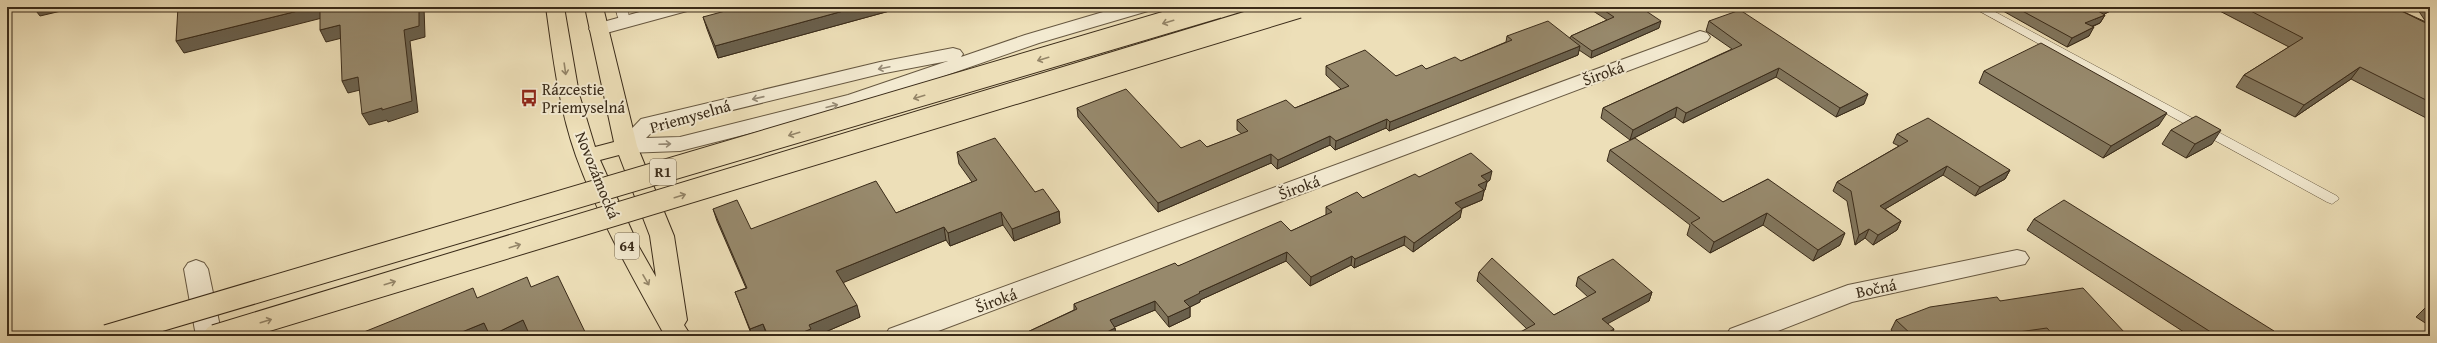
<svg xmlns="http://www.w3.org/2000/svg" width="2437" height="343" viewBox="0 0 2437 343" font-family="'Gentium Book Plus',serif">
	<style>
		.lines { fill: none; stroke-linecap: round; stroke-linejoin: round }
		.lane-casing { stroke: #675841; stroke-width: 1 }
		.street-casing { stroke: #675841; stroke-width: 2 }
		.primary-casing { stroke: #3a2b19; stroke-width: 2 }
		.lane { fill: #f3ead1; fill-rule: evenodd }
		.street { fill: #f3ead1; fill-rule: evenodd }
		.primary { fill: #eddfb8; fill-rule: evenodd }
		.highway-bridge-casing { stroke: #3a2b19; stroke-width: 24; stroke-linecap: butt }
		.highway-bridge { stroke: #eddfb8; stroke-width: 22 }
		.wall { fill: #82765d; stroke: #3a2b19 }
		.shaded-wall { fill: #6a604c; stroke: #3a2b19 }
		.building { fill: #97896c; stroke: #3a2b19 }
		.oneway { stroke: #948568 }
		.oneway2 { stroke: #968a75 }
		.labels { text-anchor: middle; stroke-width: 4; stroke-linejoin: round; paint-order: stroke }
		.shield { fill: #f3ead1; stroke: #726450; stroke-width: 1 }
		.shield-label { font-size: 15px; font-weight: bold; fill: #3a2b19 }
		.street-label { font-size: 16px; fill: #3a2b19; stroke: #f3ead1 }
		.poi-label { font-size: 16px; fill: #3a2b19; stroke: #f3ead1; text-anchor: start }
	</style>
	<rect width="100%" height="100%" fill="#eddfb8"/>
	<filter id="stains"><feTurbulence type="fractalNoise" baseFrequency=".005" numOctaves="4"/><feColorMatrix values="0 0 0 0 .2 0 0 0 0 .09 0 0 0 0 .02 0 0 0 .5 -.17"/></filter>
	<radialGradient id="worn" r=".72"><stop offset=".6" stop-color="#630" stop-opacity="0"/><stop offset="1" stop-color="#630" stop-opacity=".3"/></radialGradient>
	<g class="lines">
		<g class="lane-casing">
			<g id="lane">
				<polygon points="615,7 627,7 630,22 628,24 620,24"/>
				<polygon points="1972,7 1986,7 2337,196 2339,199 2332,204 2327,202"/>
			</g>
		</g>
		<g class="street-casing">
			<g id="street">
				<polygon points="658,7 689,7 687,11 599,35 592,33 589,29 592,25"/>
				<path d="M1120,7H1150L1148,11L1039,43L861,105L680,151L626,153L618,151L615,146L641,119L880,62L953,48L960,50L963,54L961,57L1025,35ZM948,61L848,95L680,137L646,138L655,129L880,74Z"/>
				<polygon points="1700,31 1707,33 1710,37 1707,41 925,336 885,336 889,329"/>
				<polygon points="2017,250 2025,252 2029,258 2025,264 1852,302 1765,336 1726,336 1730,329 1848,285"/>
				<polygon points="196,260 204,263 208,269 222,336 196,336 184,269 188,263"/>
			</g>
		</g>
		<g class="primary-casing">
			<path id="primary" d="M546,7H564L579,94L595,147L614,142L585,7H603L637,146L674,236L687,320L684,325L691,336H665C633,278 599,219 576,156C559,108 553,57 546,7ZM619,155L650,236L656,277L639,247L600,160Z"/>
		</g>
		<use href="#lane" class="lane"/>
		<use href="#street" class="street"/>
		<use href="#primary" class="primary"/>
		<g class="highway-bridge-casing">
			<g id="highway-bridge">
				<polyline points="107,336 1218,7"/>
				<polyline points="215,336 1298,7"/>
			</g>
		</g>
		<use href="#highway-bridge" class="highway-bridge"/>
	</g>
	<g class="wall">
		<polygon points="904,7 718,58 707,29 703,17"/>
		<polygon points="1587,7 1640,7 1659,28 1591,58 1579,50 1578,55 1389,131 1386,128 1335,150 1330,145 1277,169 1271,163 1158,212 1078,117 1077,108 1181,148 1207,147 1242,134 1237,130 1237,120 1295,108 1341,89 1326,75 1326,66 1396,76 1426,69 1461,61 1506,42 1507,36 1570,38 1571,36 1607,20"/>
		<polygon points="1996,7 2118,7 2104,14 2105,15 2100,23 2092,27 2089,36 2067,47"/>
		<polygon points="2212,7 2393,7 2426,22 2416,7 2430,7 2430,120 2351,79 2295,117 2236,87 2244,75 2289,47"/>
		<polygon points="1709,21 1864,104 1836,117 1776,77 1683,123 1675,117 1630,140 1601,118 1603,108 1732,49 1706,31"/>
		<polygon points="1984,71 2159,125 2103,158 1979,83"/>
		<polygon points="2171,130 2212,144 2186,158 2162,144"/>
		<polygon points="1897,134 2010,170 2005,179 1975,196 1943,175 1885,209 1901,221 1897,230 1873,245 1865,238 1855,245 1847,201 1833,191 1837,182 1899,146 1893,143"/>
		<polygon points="1610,150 1723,202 1768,179 1840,245 1813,261 1763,225 1710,253 1687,235 1690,225 1607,161"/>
		<polygon points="957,152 1035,192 1059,211 1060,223 1014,241 1003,225 950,246 946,240 843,282 860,317 816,336 752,336 735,292 746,288 717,221 713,209 751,229 896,213 972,182 959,164"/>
		<polygon points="1419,177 1490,180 1487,182 1485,190 1484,191 1482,200 1461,209 1460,218 1413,252 1404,245 1354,268 1351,265 1310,286 1286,261 1200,300 1200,302 1190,307 1190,317 1169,327 1155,310 1114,327 1115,328 1116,336 1019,336 1074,310 1074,304 1178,266 1291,231 1326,215 1326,207 1363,198"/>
		<polygon points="2034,219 2270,336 2190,336 2027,230"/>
		<polygon points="1479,272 1554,315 1588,297 1576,286 1578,277 1652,292 1649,301 1527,329 1477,281"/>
		<polygon points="2000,301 2125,333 2123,336 1898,336 1891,330 1896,320"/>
		<polygon points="2430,304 2430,326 2416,317 2425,308"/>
	</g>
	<g class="shaded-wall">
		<polygon points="33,7 78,7 40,16"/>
		<polygon points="314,7 321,7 326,17 184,53 176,41"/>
		<polygon points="419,7 424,7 425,37 410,41 418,112 388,122 387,120 369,125 362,114 404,30"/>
		<polygon points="858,7 904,7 718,58 715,46"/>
		<polygon points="2105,7 2118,7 2095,19 2105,15 2100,23 2080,31 2085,23 2098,11"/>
		<polygon points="1661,21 1659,28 1591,58 1592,51"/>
		<polygon points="340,25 346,37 326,42 320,30"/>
		<polygon points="2094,27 2089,36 2067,47 2072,38"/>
		<polygon points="1580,46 1578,55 1389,131 1390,122"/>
		<polygon points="2360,67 2351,79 2295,117 2304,105"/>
		<polygon points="1779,68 1776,77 1683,123 1686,113"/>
		<polygon points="358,77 364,89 348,93 342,81"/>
		<polygon points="1868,94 1864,104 1836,117 1840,108"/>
		<polygon points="1677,107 1675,117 1630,140 1633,130"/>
		<polygon points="2167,113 2159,125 2103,158 2111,146"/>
		<polygon points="1387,119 1386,128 1335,150 1336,141"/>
		<polygon points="2221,130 2212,144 2186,158 2195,144"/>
		<polygon points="1330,136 1330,145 1277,169 1278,160"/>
		<polygon points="1271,154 1271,163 1158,212 1158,203"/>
		<polygon points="1947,166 1943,175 1875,215 1880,206"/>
		<polygon points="2010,170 2005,179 1975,196 1980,187"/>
		<polygon points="1492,171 1490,180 1487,182 1485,190 1484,191 1482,200 1453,212 1455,203 1478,185 1481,176"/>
		<polygon points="1462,209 1460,218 1413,252 1414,243"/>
		<polygon points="1059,211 1060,223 1014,241 1012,229"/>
		<polygon points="1001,212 1003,225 950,246 948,233"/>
		<polygon points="1767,213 1763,225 1710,253 1714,242"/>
		<polygon points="1901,221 1897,230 1873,245 1878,235"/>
		<polygon points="944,227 946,240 840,284 836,271"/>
		<polygon points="1869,229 1865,238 1855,245 1859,235"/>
		<polygon points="1845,233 1840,245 1813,261 1818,250"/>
		<polygon points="1405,236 1404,245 1354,268 1355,259"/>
		<polygon points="1287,252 1286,261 1200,300 1200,302 1184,310 1184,301 1199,292"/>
		<polygon points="1352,256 1351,265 1310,286 1311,277"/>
		<polygon points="1652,292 1649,301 1600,328 1602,319"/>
		<polygon points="1155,301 1155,310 1110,329 1110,320"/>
		<polygon points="857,305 860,317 816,336 793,336 809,325"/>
		<polygon points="1190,307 1190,317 1169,327 1168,317"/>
		<polygon points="523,320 529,331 519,336 490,336"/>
		<polygon points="484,323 491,334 486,336 452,336"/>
		<polygon points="763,324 767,336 752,336 750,329"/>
		<polygon points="1115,328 1116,336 1108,336 1107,332"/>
		<polygon points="1614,329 1612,336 1602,336"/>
	</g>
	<g class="building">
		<polygon points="178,7 314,7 176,41"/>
		<polygon points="320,7 419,7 419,26 404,30 412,101 382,110 382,108 362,114 358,77 342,81 340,25 320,30"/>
		<polygon points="740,7 858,7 715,46 703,17"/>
		<polygon points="1599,7 1640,7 1661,21 1592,51 1571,36 1614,17"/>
		<polygon points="2015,7 2105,7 2098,11 2105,15 2085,23 2094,27 2072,38"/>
		<polygon points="2243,7 2393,7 2430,25 2430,70 2429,70 2430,70 2430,102 2360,67 2304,105 2244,75 2303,38"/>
		<polygon points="1740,10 1868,94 1840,108 1779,68 1686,113 1677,107 1633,130 1603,108 1742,45 1709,21"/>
		<polygon points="1548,21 1580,46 1390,122 1387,119 1336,141 1330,136 1278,160 1271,154 1158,203 1077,108 1126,89 1181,148 1200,140 1207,147 1248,131 1237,120 1286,100 1295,108 1349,86 1326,66 1365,50 1396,76 1422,65 1426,69 1455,57 1461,61 1512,40 1507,36"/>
		<polygon points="2041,43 2167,113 2111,146 1984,71"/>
		<polygon points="2196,116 2221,130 2195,144 2171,130"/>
		<polygon points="1928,118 2010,170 1980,187 1947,166 1880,206 1901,221 1878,235 1869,229 1859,235 1851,191 1837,182 1908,141 1897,134"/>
		<polygon points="995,138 1035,192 1043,189 1059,211 1012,229 1001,212 948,233 944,227 836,271 857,305 809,325 811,329 793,336 768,336 763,324 750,329 735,292 747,288 713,209 737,200 751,229 876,181 896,213 977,180 957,152"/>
		<polygon points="1635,138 1723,202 1768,179 1845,233 1818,250 1767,213 1714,242 1691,223 1700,218 1610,150"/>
		<polygon points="1471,153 1492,171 1481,176 1487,181 1478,185 1484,190 1455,203 1462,209 1414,243 1405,236 1355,259 1352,256 1311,277 1287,252 1199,292 1200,293 1184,301 1190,307 1168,317 1155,301 1110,320 1115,328 1107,332 1110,336 1019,336 1077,309 1074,304 1175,263 1178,266 1281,221 1291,231 1332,212 1326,207 1357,192 1363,198 1415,174 1419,177"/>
		<polygon points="2064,200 2274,331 2267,336 2217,336 2034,219"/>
		<polygon points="1492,258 1554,315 1596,292 1578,277 1613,259 1652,292 1602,319 1614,329 1602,336 1513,336 1535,324 1479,272"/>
		<polygon points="558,276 587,336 530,336 523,320 490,336 484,323 452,336 360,336 359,334 473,288 477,298 527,277 531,287"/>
		<polygon points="2083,288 2125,333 2104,336 2054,336 2047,328 1990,336 1913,336 1896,320 1930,307 1997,297 2000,301"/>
		<polygon points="2430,304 2430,311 2425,308"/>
	</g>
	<defs><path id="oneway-shaft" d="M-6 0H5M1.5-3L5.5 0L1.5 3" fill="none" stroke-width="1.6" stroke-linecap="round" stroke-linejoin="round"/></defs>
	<g class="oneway">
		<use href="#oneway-shaft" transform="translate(1168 22) rotate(163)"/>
		<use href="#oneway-shaft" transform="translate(1043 59) rotate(163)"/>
		<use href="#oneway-shaft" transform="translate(565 69) rotate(82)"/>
		<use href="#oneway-shaft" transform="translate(919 97) rotate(163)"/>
		<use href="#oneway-shaft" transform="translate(794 134) rotate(163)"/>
		<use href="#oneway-shaft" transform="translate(680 196) rotate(-17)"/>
		<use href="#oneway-shaft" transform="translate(515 246) rotate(-17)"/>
		<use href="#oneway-shaft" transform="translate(646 280) rotate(60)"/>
		<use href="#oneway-shaft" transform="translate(390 283) rotate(-17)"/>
		<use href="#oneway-shaft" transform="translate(266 321) rotate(-17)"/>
	</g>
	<g class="oneway2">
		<use href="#oneway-shaft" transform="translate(884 68) rotate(168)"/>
		<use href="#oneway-shaft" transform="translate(758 98) rotate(167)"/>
		<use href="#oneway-shaft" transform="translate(832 106) rotate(-14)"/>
		<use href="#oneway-shaft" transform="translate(665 144) rotate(-2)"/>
	</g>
	<defs>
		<g id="bus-bare" transform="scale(1.38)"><path d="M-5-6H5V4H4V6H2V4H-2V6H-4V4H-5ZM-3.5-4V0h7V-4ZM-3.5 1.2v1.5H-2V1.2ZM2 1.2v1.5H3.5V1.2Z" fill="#8f2418" stroke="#f3ead1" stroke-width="2.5" paint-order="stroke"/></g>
	</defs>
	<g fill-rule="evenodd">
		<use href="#bus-bare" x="529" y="98"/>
	</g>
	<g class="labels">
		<g class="shield">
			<rect x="650" y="159" width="26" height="26" rx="3"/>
			<rect x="615" y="233" width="24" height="26" rx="3"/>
		</g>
		<g class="shield-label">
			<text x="663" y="177">R1</text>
			<text x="627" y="251">64</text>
		</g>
		<g class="street-label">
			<text transform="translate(1603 73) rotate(-20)" y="6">Široká</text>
			<text transform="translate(690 116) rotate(-16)" y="6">Priemyselná</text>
			<text transform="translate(598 175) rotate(68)" y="6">Novozámocká</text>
			<text transform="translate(1299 187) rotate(-20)" y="6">Široká</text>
			<text transform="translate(1876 288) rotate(-12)" y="6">Bočná</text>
			<text transform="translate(996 300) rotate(-20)" y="6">Široká</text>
		</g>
		<g class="poi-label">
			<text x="542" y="95">Rázcestie<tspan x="542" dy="18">Priemyselná</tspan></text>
		</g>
	</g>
	<rect width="2437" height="343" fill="none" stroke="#eddfb8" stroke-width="24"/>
	<rect x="8" y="8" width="2421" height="327" fill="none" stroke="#3a2b19" stroke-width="2"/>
	<rect x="12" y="12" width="2413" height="319" fill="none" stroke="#3a2b19"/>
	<rect width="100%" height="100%" filter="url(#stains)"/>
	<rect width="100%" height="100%" fill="url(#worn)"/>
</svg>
